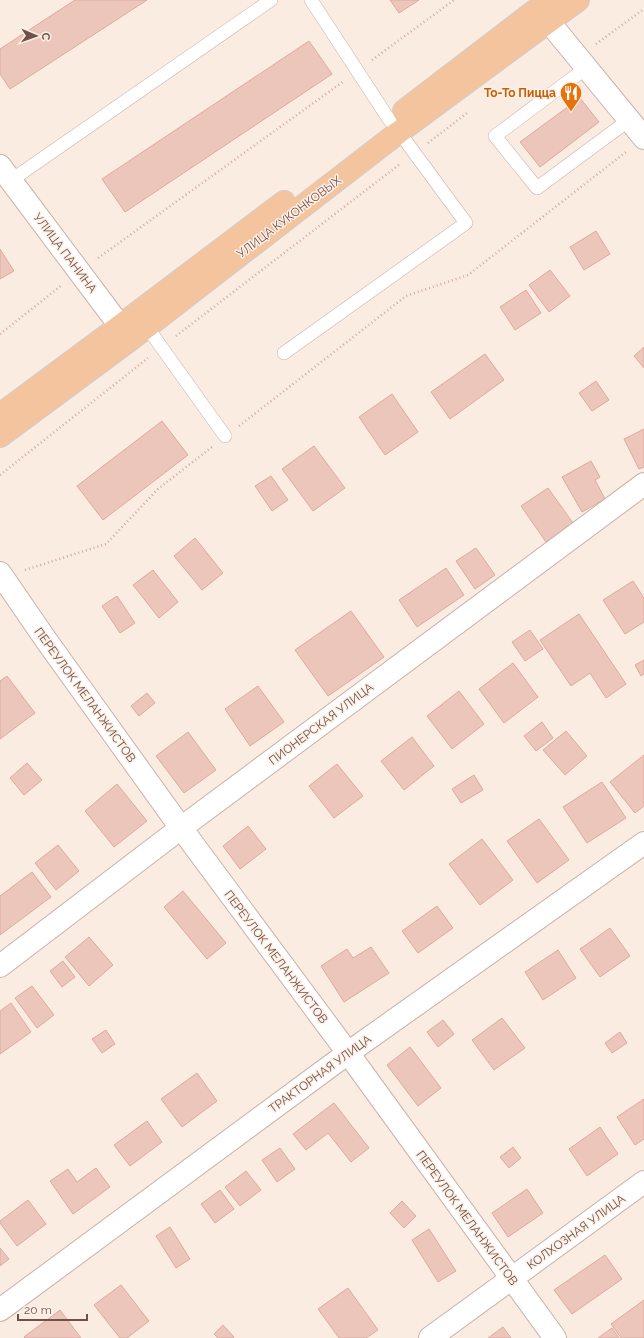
<svg xmlns="http://www.w3.org/2000/svg" width="644" height="1338" viewBox="0 0 644 1338" font-family="Raleway,sans-serif">
	<style>
		.building { fill: #edc6bb; stroke: #deaa9d }
		.lines { fill: none; stroke-linecap: round; stroke-linejoin: round }
		.lane-casing { stroke: #c9b2a9; stroke-width: 14 }
		.street-casing { stroke: #c9b2a9; stroke-width: 24 }
		.primary-casing { stroke: #d4cbc9; stroke-width: 24 }
		.path { stroke: #d1a99f; stroke-width: 2.5; stroke-dasharray: 1 3; stroke-linecap: butt }
		.lane { stroke: #fff; stroke-width: 13 }
		.street { stroke: #fff; stroke-width: 22 }
		.primary { stroke: #f4c49e; stroke-width: 22 }
		.labels { text-anchor: middle; stroke-width: 3; stroke-linejoin: round; paint-order: stroke }
		.food-label { font-size: 12px; font-weight: bold; fill: #c56008; stroke: #fdf0e6; text-anchor: end }
		.street-label { font-size: 12px; fill: #6e514a; stroke: #fdf0e6 }
	</style>
	<rect width="100%" height="100%" fill="#faece1"/>
	<g class="building">
		<polygon points="75,0 147,0 10,89 0,74 0,49"/>
		<polygon points="390,0 419,0 399,13"/>
		<polygon points="309,41 332,74 125,212 102,179"/>
		<polygon points="580,98 599,122 540,167 520,142"/>
		<polygon points="596,231 610,254 584,270 570,247"/>
		<polygon points="0,249 14,271 0,279"/>
		<polygon points="550,270 570,296 549,312 529,285"/>
		<polygon points="526,290 541,313 515,330 500,307"/>
		<polygon points="644,347 644,368 634,356"/>
		<polygon points="485,354 504,380 450,419 431,392"/>
		<polygon points="596,381 609,400 592,411 579,393"/>
		<polygon points="392,394 418,432 385,455 359,417"/>
		<polygon points="162,421 188,455 103,520 77,486"/>
		<polygon points="644,429 644,467 639,469 624,439"/>
		<polygon points="314,446 345,488 313,511 282,469"/>
		<polygon points="591,461 600,477 595,480 605,499 582,512 562,477"/>
		<polygon points="271,476 288,500 272,511 255,486"/>
		<polygon points="548,488 573,523 546,542 521,506"/>
		<polygon points="195,538 223,573 202,590 174,556"/>
		<polygon points="476,548 495,575 475,589 456,561"/>
		<polygon points="446,568 464,595 417,627 399,600"/>
		<polygon points="153,570 178,602 159,618 133,585"/>
		<polygon points="633,581 644,598 644,622 625,634 603,600"/>
		<polygon points="117,596 135,623 120,633 102,606"/>
		<polygon points="351,611 384,657 328,696 295,650"/>
		<polygon points="579,614 626,684 606,698 590,673 571,686 540,640"/>
		<polygon points="530,630 543,649 525,661 512,642"/>
		<polygon points="644,660 644,674 641,676 635,665"/>
		<polygon points="513,663 538,697 504,723 479,689"/>
		<polygon points="7,676 35,713 0,739 0,681"/>
		<polygon points="258,686 284,722 250,746 225,709"/>
		<polygon points="459,691 484,724 452,749 427,716"/>
		<polygon points="147,693 155,703 139,716 131,706"/>
		<polygon points="542,722 553,738 536,751 524,736"/>
		<polygon points="566,731 587,756 565,775 543,750"/>
		<polygon points="188,732 216,770 184,793 156,756"/>
		<polygon points="412,737 434,766 404,790 381,761"/>
		<polygon points="644,755 644,806 635,813 610,782"/>
		<polygon points="27,763 42,780 24,795 10,778"/>
		<polygon points="337,764 363,796 334,818 309,786"/>
		<polygon points="474,775 483,790 461,803 452,789"/>
		<polygon points="602,782 626,818 587,843 563,807"/>
		<polygon points="117,784 147,821 114,847 85,811"/>
		<polygon points="539,819 569,860 537,883 507,841"/>
		<polygon points="248,826 266,849 240,869 223,846"/>
		<polygon points="482,839 513,880 480,905 449,864"/>
		<polygon points="58,845 79,871 56,890 35,863"/>
		<polygon points="32,872 51,897 0,935 0,896"/>
		<polygon points="183,891 226,943 207,959 164,907"/>
		<polygon points="437,906 453,928 418,953 402,931"/>
		<polygon points="610,928 630,956 600,977 580,949"/>
		<polygon points="89,937 113,965 89,986 65,957"/>
		<polygon points="371,947 389,973 344,1002 321,966 347,949 353,958"/>
		<polygon points="558,950 576,978 543,1000 525,972"/>
		<polygon points="63,961 75,977 62,987 50,971"/>
		<polygon points="32,986 54,1015 37,1028 15,998"/>
		<polygon points="11,1003 31,1032 0,1054 0,1011"/>
		<polygon points="502,1018 525,1048 494,1070 472,1040"/>
		<polygon points="443,1020 454,1034 438,1047 427,1032"/>
		<polygon points="106,1030 115,1044 102,1053 92,1039"/>
		<polygon points="620,1032 627,1043 612,1053 605,1043"/>
		<polygon points="410,1047 441,1088 418,1106 387,1065"/>
		<polygon points="197,1073 217,1101 182,1127 161,1099"/>
		<polygon points="644,1099 644,1139 635,1145 617,1117"/>
		<polygon points="334,1103 369,1148 351,1162 328,1133 306,1150 293,1134"/>
		<polygon points="147,1121 162,1142 130,1166 114,1145"/>
		<polygon points="600,1127 618,1154 587,1176 569,1149"/>
		<polygon points="513,1147 521,1158 509,1168 500,1157"/>
		<polygon points="280,1148 295,1169 277,1182 262,1160"/>
		<polygon points="96,1168 110,1187 73,1214 50,1181 68,1169 77,1182"/>
		<polygon points="246,1171 261,1190 240,1206 225,1187"/>
		<polygon points="527,1189 543,1213 508,1237 492,1213"/>
		<polygon points="220,1190 234,1209 215,1223 201,1204"/>
		<polygon points="28,1200 46,1224 17,1246 0,1223 0,1221"/>
		<polygon points="402,1201 416,1216 404,1228 390,1213"/>
		<polygon points="170,1227 190,1259 176,1268 156,1236"/>
		<polygon points="429,1229 456,1271 438,1282 412,1240"/>
		<polygon points="0,1248 9,1259 0,1266"/>
		<polygon points="605,1255 622,1279 572,1314 554,1290"/>
		<polygon points="121,1285 149,1321 127,1338 120,1338 94,1305"/>
		<polygon points="348,1288 378,1330 366,1338 339,1338 318,1309"/>
		<polygon points="644,1300 644,1338 621,1338 611,1324"/>
		<polygon points="60,1310 81,1338 25,1338 24,1337"/>
		<polygon points="223,1325 234,1337 233,1338 218,1338 214,1334"/>
		<polygon points="503,1327 511,1338 488,1338"/>
		<polygon points="612,1328 619,1338 598,1338"/>
	</g>
	<g class="lines">
		<g class="lane-casing">
			<g id="lane">
				<polyline points="311,0 390,121"/>
				<polyline points="586,68 495,136 537,188 629,120"/>
				<polyline points="10,181 271,0"/>
				<polyline points="147,327 225,436"/>
				<polyline points="284,353 466,223 399,132"/>
			</g>
		</g>
		<g class="street-casing">
			<g id="street">
				<polyline points="549,22 644,138"/>
				<polyline points="0,166 120,326"/>
				<polyline points="0,573 46,640 181,828 348,1053 555,1338"/>
				<polyline points="0,966 181,828 644,484"/>
				<polyline points="0,1310 348,1053 644,843"/>
				<polyline points="430,1338 644,1182"/>
			</g>
		</g>
		<g class="primary-casing">
			<g id="primary">
				<polyline points="404,111 549,0"/>
				<polyline points="0,415 120,326 284,202"/>
				<polyline points="0,436 131,339 399,132 578,0"/>
			</g>
		</g>
		<g class="path">
			<polyline points="596,44 644,9"/>
			<polyline points="372,60 454,0"/>
			<polyline points="428,143 467,113"/>
			<polyline points="98,258 344,81"/>
			<polyline points="0,334 62,285"/>
			<polyline points="176,336 400,164"/>
			<polyline points="239,426 406,296 468,275 626,152"/>
			<polyline points="0,475 148,358"/>
			<polyline points="25,570 106,544 158,489 212,447"/>
		</g>
		<use href="#lane" class="lane"/>
		<use href="#street" class="street"/>
		<use href="#primary" class="primary"/>
	</g>
	<defs>
		<g id="restaurant-pin" transform="scale(1.15)"><path d="M0 17L-7.5 6A9.5 9.5 0 1 1 7.5 6Z" fill="#e8710a" stroke="#fdf0e6"/><path d="M-5-6h1v4h1v-4h1v4h1v-4h1v5L-1.5 .5V6h-2V.5L-5-1ZM5-6V6H3V1.5H1.5Q1.5-4 5-6Z" fill="#fff"/></g>
	</defs>
	<g fill-rule="evenodd">
		<use href="#restaurant-pin" x="571" y="93"/>
	</g>
	<g class="labels">
		<g class="food-label">
			<text x="556" y="97">То-То Пицца</text>
		</g>
		<g class="street-label">
			<text transform="translate(289 217) rotate(-37)" y="4">УЛИЦА КУКОНКОВЫХ</text>
			<text transform="translate(65 253) rotate(53)" y="4">УЛИЦА ПАНИНА</text>
			<text transform="translate(85 695) rotate(54)" y="4">ПЕРЕУЛОК МЕЛАНЖИСТОВ</text>
			<text transform="translate(321 724) rotate(-37)" y="4">ПИОНЕРСКАЯ УЛИЦА</text>
			<text transform="translate(276 957) rotate(53)" y="4">ПЕРЕУЛОК МЕЛАНЖИСТОВ</text>
			<text transform="translate(320 1074) rotate(-36)" y="4">ТРАКТОРНАЯ УЛИЦА</text>
			<text transform="translate(467 1218) rotate(54)" y="4">ПЕРЕУЛОК МЕЛАНЖИСТОВ</text>
			<text transform="translate(576 1232) rotate(-36)" y="4">КОЛХОЗНАЯ УЛИЦА</text>
		</g>
	</g>
	<g transform="translate(36 36) rotate(92)" stroke="#fdf0e6" stroke-width="3" paint-order="stroke">
	<path d="M0-3L7 15L0 10L-7 15Z" fill="#6e514a"/>
	<text y="-6" font-size="11" font-weight="bold" text-anchor="middle" fill="#6e514a">С</text>
	</g>
	<path d="M18 1314v6h69v-6" fill="none" stroke="#6e514a" stroke-width="2"/>
	<text x="24" y="1314" font-size="12" fill="#6e514a" stroke="#fdf0e6" stroke-width="3" paint-order="stroke">20 m</text>
</svg>
